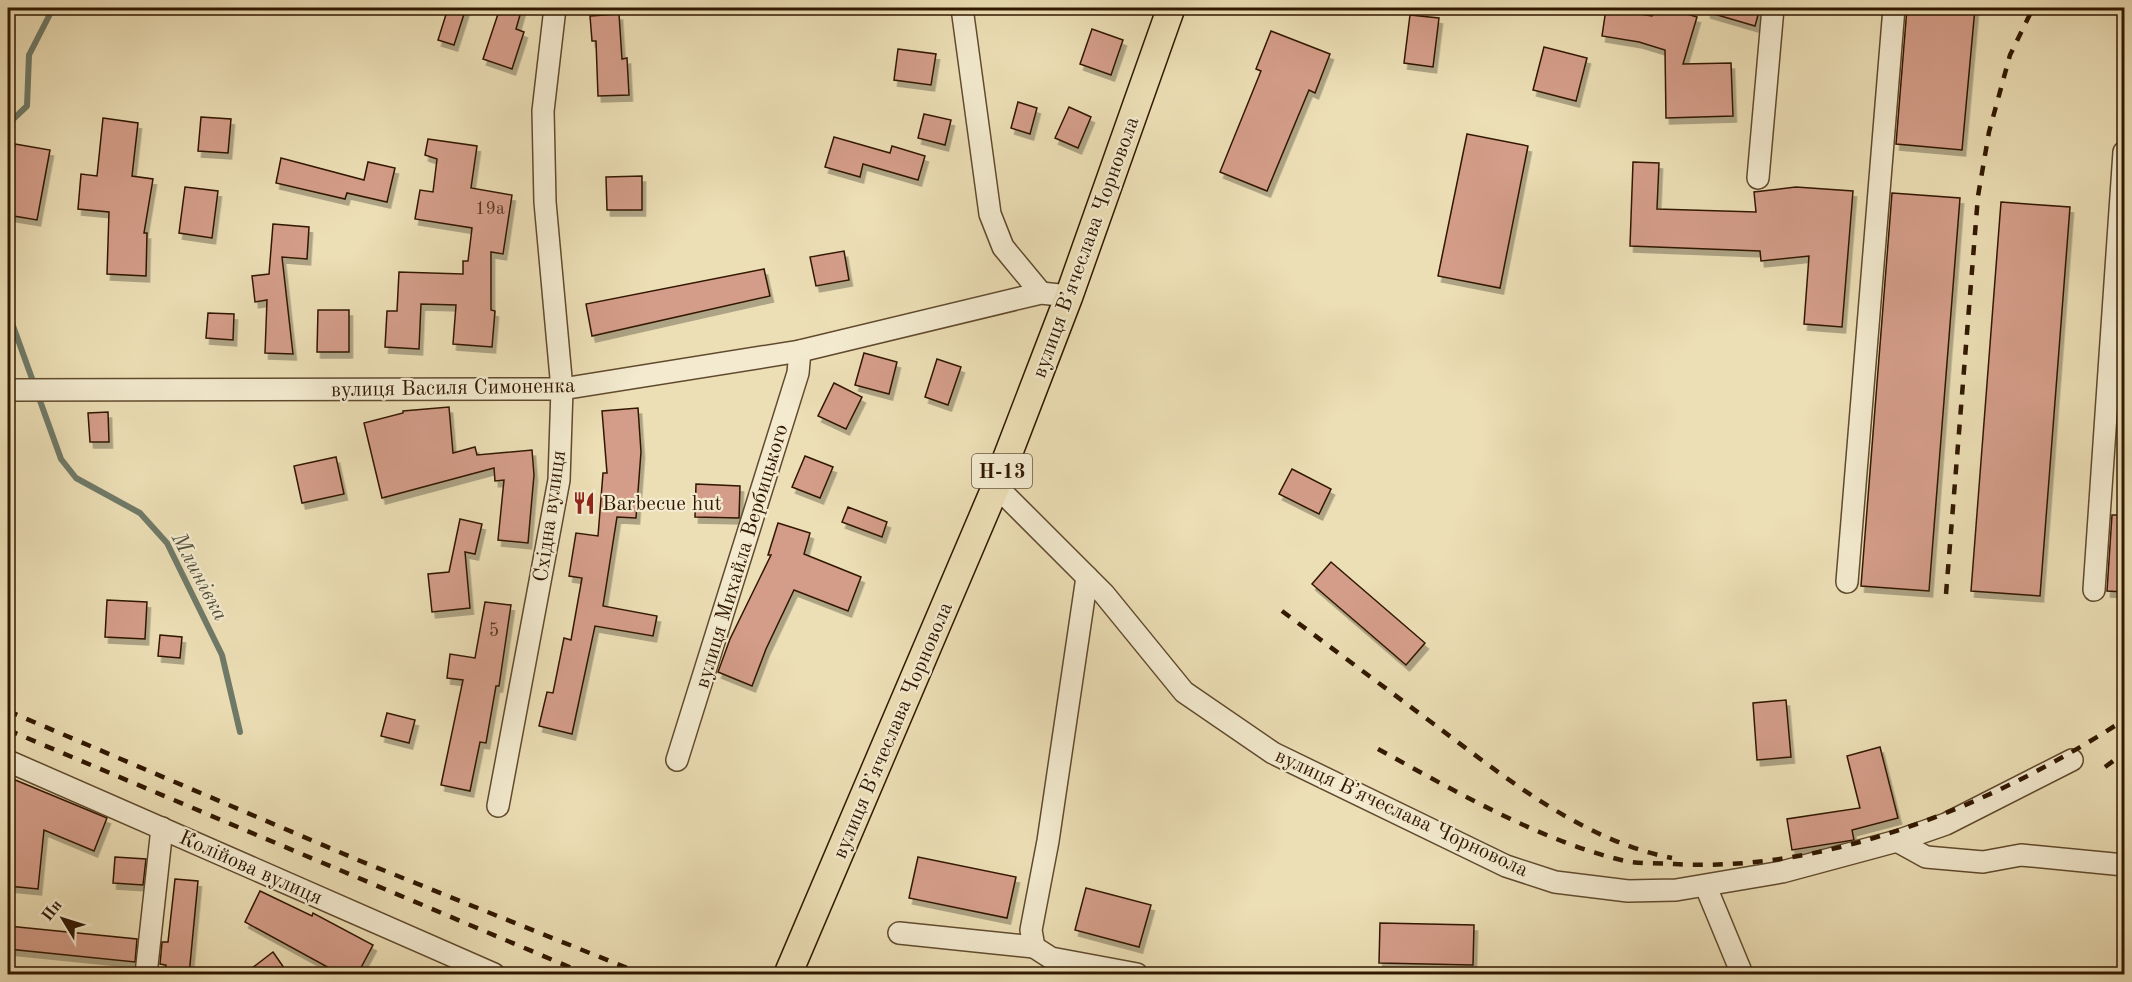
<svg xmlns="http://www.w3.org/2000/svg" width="2132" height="982" viewBox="0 0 2132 982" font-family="'Old Standard TT',serif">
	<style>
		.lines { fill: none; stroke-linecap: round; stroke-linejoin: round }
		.stream { stroke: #6f7a68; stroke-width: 6 }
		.building { fill: #d49d89; stroke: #311800; stroke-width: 1.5; filter: url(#shadow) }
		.minor-casing { stroke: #604a2d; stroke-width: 24 }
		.major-casing { stroke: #311800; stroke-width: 30 }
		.minor { stroke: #f3eacf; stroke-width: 21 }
		.major { stroke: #ecdeb5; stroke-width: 27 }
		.rail { stroke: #311800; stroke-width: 4.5; stroke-dasharray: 10 10; stroke-linecap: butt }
		.labels { text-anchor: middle; stroke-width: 4.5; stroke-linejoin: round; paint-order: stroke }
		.number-label { font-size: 18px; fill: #5a3922 }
		.shield { fill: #f3eacf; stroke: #6b573e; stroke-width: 1.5 }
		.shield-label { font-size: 20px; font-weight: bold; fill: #311800 }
		.street-label { font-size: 21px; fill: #311800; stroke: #f3eacf }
		.poi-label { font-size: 21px; fill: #311800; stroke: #f3eacf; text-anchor: start }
		.water-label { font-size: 22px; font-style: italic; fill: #55513d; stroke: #f3eacf }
	</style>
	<defs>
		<filter id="shadow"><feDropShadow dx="3.5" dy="6" stdDeviation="0" flood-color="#0004"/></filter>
	</defs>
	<rect width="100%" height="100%" fill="#ecdeb5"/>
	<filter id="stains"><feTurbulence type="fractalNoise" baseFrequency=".00333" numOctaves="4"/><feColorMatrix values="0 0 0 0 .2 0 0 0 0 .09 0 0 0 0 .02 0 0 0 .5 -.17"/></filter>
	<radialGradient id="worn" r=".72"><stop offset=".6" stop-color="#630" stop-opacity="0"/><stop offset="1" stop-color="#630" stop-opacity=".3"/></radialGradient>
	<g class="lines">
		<g class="stream">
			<polyline points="8,124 27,106 29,55 50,14 50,8"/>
			<polyline points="8,312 61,459 76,478 140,513 167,543 222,655 240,732"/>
		</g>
	</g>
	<g class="building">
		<polygon points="448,8 466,8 454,45 438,40"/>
		<polygon points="500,8 522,8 516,29 524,32 512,69 483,59"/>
		<polygon points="1654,8 1667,8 1697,17 1683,64 1731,63 1733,116 1666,118 1665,50 1639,42 1602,36 1606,9 1652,16"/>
		<polygon points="1707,8 1760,8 1755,26 1707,12"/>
		<polygon points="1907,8 1975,8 1962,150 1896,144"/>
		<polygon points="619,14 622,59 627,58 629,95 598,96 596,41 592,41 590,16"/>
		<polygon points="1410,15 1439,18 1433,67 1404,63"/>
		<polygon points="1092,29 1123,40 1111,75 1080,64"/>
		<polygon points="1271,31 1330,54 1315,93 1309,90 1267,191 1220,172 1261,71 1256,69"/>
		<polygon points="1544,47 1587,58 1576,101 1533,90"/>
		<polygon points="898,49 936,54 931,85 894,80"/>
		<polygon points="1018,102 1037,108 1030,134 1011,128"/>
		<polygon points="1069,107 1091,117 1078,148 1055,138"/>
		<polygon points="924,114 951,120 945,145 918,138"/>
		<polygon points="201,117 231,119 228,153 198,151"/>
		<polygon points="103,118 138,123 132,176 153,179 144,233 147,233 146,276 107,274 109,212 78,209 81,174 97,176"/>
		<polygon points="1467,134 1528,146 1500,288 1438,276"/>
		<polygon points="834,137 890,153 892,146 925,156 918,180 863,164 860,177 825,167"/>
		<polygon points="428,139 477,146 471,188 512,195 503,254 491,252 491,310 495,311 492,347 453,344 456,305 421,304 419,349 385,347 387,311 397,311 399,272 463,274 463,261 468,261 472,228 415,219 420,190 433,192 437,159 425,155"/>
		<polygon points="15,144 50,150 37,220 8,215 8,185"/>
		<polygon points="281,158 364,180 368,162 395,168 387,202 347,193 345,199 276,183"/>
		<polygon points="1633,162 1659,163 1657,209 1756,212 1754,192 1796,187 1853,191 1842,327 1804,324 1809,256 1761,261 1760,251 1630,246"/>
		<polygon points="642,176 642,210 607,210 606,177"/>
		<polygon points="185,187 218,191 212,238 179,233"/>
		<polygon points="1892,193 1960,198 1929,591 1861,586"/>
		<polygon points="2001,202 2070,207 2040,596 1971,591"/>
		<polygon points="273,224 309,227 307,259 282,257 293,354 265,353 267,300 255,302 252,276 269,274"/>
		<polygon points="844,251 849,280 816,286 810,257"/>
		<polygon points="764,269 770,296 592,336 586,304"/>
		<polygon points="318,310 349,310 349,352 317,352"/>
		<polygon points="208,313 234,314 233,340 206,338"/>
		<polygon points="864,353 897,362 889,394 855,385"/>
		<polygon points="937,359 961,367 948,405 925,397"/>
		<polygon points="834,383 862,397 846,429 818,416"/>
		<polygon points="449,407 453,453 475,447 477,455 532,450 534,475 528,543 498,540 504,480 495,481 494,468 382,498 364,423 403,413 403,411"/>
		<polygon points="638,408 641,452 636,518 617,517 603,606 657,616 653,636 595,626 572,734 539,726 547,692 553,693 564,638 571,640 582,578 569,576 576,533 598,536 603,473 607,473 602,411"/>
		<polygon points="108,412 109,442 90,442 88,413"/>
		<polygon points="805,456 833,467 820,498 792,487"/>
		<polygon points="336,457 344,494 302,503 294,466"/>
		<polygon points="1292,469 1331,489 1319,514 1279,494"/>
		<polygon points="696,484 740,486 739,518 695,517"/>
		<polygon points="848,507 887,522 882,537 842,522"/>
		<polygon points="2112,515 2124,515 2124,592 2107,591"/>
		<polygon points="460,519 482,524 475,554 465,552 470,608 432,612 428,574 449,572"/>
		<polygon points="778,523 810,533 804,554 861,577 848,611 794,590 766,649 752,686 718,672 730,639 771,555 768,555"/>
		<polygon points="1331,562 1425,643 1406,665 1312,584"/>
		<polygon points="107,600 147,602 145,639 105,637"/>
		<polygon points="485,602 511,605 499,686 496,686 486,743 480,742 470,791 441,785 463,680 447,678 450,654 475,658"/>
		<polygon points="160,635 182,637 180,658 158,656"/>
		<polygon points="1786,700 1791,757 1757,760 1753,703"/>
		<polygon points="387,713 415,720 409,743 381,736"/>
		<polygon points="1880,747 1898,818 1852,830 1854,840 1792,850 1787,819 1860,808 1847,756"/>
		<polygon points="8,777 107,818 94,851 44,830 38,889 8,886"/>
		<polygon points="115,857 146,859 143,885 113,883"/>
		<polygon points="918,857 1016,877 1007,918 909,898"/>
		<polygon points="175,879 198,881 189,975 165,975 166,965 160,964 162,942 168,942"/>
		<polygon points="1086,888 1151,905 1139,947 1075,930"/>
		<polygon points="260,891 312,916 313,913 373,945 357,975 342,975 245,922"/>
		<polygon points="1380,923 1474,925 1473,965 1379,963"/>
		<polygon points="8,926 137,939 135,962 8,949"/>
		<polygon points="273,952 289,975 243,975"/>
	</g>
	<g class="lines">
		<g class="minor-casing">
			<g id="minor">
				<polyline points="962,8 990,214 1003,247 1041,293"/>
				<polyline points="1758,178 1773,8"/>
				<polyline points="8,390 562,389 800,351 1041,293 1069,296"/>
				<polyline points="996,486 1104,594 1184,692 1273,753 1506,866 1555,882 1628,891 1676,890 1782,872 1897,841 1946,824 2072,760"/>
				<polyline points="1087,577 1048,841 1031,930 1034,947 1051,958 1137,974"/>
				<polyline points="1847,582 1894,8"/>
				<polyline points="2094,590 2124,152"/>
				<polyline points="677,760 798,373 800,351"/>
				<polyline points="8,761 494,974"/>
				<polyline points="498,806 559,480 562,389 545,202 543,111 555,8"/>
				<polyline points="1897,841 1926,857 1983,862 2021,855 2124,865"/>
				<polyline points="1706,887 1742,974"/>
				<polyline points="899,933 1034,947"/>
				<polyline points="146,974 162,828"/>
			</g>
		</g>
		<g class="major-casing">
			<polyline id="major" points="788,974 996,486 1069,296 1171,8"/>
		</g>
		<use href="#minor" class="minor"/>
		<use href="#major" class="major"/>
		<g class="rail">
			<polyline points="1946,594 1978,196 1989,132 2010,55 2033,8"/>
			<path d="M1282,611C1333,649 1384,687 1435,725C1506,778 1583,841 1672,858"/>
			<polyline points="8,711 358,860 642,974"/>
			<polyline points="8,730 586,974"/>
			<path d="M1378,749C1457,792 1538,840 1625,861C1641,864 1659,863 1675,864C1830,873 1996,803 2124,720"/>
			<polyline points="2105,767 2124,753"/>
		</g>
	</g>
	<defs>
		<g id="restaurant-bare" transform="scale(1.8)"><path d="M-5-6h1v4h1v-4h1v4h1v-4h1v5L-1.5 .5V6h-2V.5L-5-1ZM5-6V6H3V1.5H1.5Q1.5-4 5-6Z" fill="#8f2418" stroke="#f3eacf" stroke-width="2.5" paint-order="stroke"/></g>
	</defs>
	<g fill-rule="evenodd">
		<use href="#restaurant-bare" x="584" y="503"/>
	</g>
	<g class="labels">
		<g class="number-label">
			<text x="490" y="214">19а</text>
			<text x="494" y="636">5</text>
		</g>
		<rect class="shield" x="972" y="454" width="60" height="34" rx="4.5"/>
		<g class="shield-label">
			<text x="1002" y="478">Н-13</text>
		</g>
		<g class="street-label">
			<text transform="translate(1085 247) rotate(-70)" y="7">вулиця Вʼячеслава Чорновола</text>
			<text transform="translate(453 387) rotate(-1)" y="7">вулиця Василя Симоненка</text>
			<text transform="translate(549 516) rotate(-82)" y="7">Східна вулиця</text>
			<text transform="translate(741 556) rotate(-73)" y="7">вулиця Михайла Вербицького</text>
			<text transform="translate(892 730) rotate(-67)" y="7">вулиця Вʼячеслава Чорновола</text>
			<text transform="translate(1402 812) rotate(25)" y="7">вулиця Вʼячеслава Чорновола</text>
			<text transform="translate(251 867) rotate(24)" y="7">Колійова вулиця</text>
		</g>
		<g class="poi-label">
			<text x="602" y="510">Barbecue hut</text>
		</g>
		<g class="water-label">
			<text transform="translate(201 576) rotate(62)" y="8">Млинівка</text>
		</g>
	</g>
	<rect width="2132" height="982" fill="none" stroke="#ecdeb5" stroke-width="30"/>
	<rect x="9" y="9" width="2114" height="964" fill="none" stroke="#311800" stroke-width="3"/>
	<rect x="15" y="15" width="2102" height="952" fill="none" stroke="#311800" stroke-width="1.5"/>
	<g transform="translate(63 919) rotate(308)" stroke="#f3eacf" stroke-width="4.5" paint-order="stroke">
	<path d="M0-4.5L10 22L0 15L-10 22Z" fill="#311800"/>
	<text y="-9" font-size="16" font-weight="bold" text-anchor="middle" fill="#311800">Пн</text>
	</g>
	<rect width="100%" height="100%" filter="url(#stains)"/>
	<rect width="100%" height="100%" fill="url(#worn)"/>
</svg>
